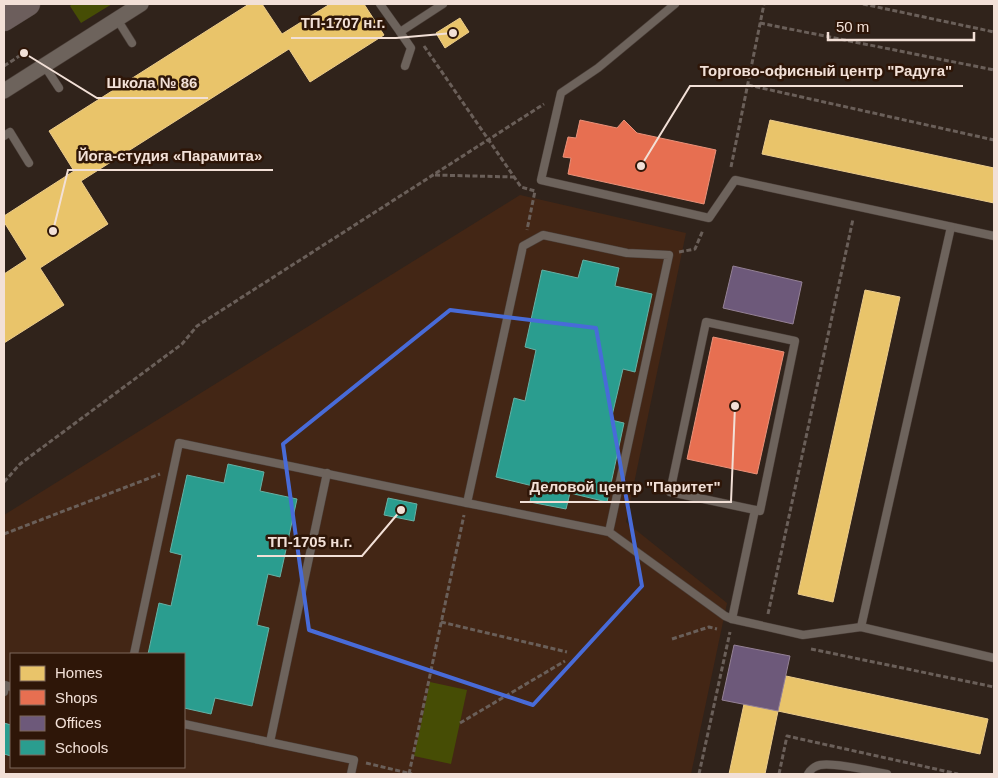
<svg xmlns="http://www.w3.org/2000/svg" width="998" height="778" viewBox="0 0 998 778" font-family="Arial,sans-serif">
	<style>
		.built { fill: #432615; fill-rule: evenodd }
		.green { fill: #464d05 }
		.homes { fill: #e9c46a; stroke: #eccc8b }
		.shops { fill: #e76f51; stroke: #ea9179 }
		.offices { fill: #6d597a; stroke: #958296 }
		.schools { fill: #2a9d8f; stroke: #66b1a5 }
		.lines { fill: none; stroke-linecap: round; stroke-linejoin: round }
		.service-casing { stroke: #4b3f39; stroke-width: 9 }
		.minor-casing { stroke: #4b3f39; stroke-width: 16 }
		.primary-casing { stroke: #4b3f39; stroke-width: 25 }
		.path { stroke: #6a5f59; stroke-width: 3; stroke-dasharray: 5 2.5; stroke-linecap: butt }
		.service { stroke: #6d635c; stroke-width: 8 }
		.minor { stroke: #6d635c; stroke-width: 15 }
		.primary { stroke: #6c5e5c; stroke-width: 24 }
		.marked { fill: none; stroke: #486bd8; stroke-width: 4; stroke-linejoin: round }
		.leader { fill: none; stroke: #f2e0d7; stroke-width: 2 }
		.callout-dot { fill: #f2e0d7; stroke: #2e1608; stroke-width: 2 }
		.callout-label { font-size: 15px; text-anchor: middle; font-weight: bold; fill: #f2e0d7; stroke: #2e1608; stroke-width: 5; stroke-linejoin: round; paint-order: stroke }
	</style>
	<rect width="100%" height="100%" fill="#30231b"/>
	<path class="built" d="M520,195L686,233L626,522L727,603L691,774H4V515ZM11,654H184V767H11Z"/>
	<g class="green">
		<polygon points="72,4 112,4 81,23 70,6"/>
		<polygon points="430,682 467,690 451,764 414,756"/>
	</g>
	<g class="homes">
		<polygon points="249,4 262,4 282,34 330,4 364,4 384,35 310,82 289,49 81,181 108,224 40,268 64,305 4,343 4,274 27,259 4,222 4,216 74,171 49,131"/>
		<polygon points="460,18 469,32 445,48 436,33"/>
		<polygon points="770,120 994,168 994,203 762,154"/>
		<polygon points="865,290 900,297 833,602 798,594"/>
		<polygon points="786,676 988,719 980,754 778,711"/>
		<polygon points="744,704 778,711 765,774 729,774"/>
	</g>
	<g class="shops">
		<polygon points="580,120 617,128 624,120 637,133 716,150 704,204 568,174 571,158 563,157 568,137 576,138"/>
		<polygon points="713,337 784,352 757,474 687,459"/>
	</g>
	<g class="offices">
		<polygon points="733,266 802,282 793,324 723,308"/>
		<polygon points="734,645 790,656 778,711 722,700"/>
	</g>
	<g class="schools">
		<polygon points="583,260 619,268 615,286 652,294 635,372 623,369 611,420 624,423 607,502 570,493 566,509 530,502 533,486 496,477 514,398 525,401 536,350 525,347 542,270 578,278"/>
		<polygon points="228,464 264,472 260,491 297,499 280,577 268,574 257,625 269,628 252,706 215,698 211,714 184,708 184,654 148,654 159,603 171,606 182,555 170,552 187,475 224,483"/>
		<polygon points="388,498 417,504 414,521 384,515"/>
		<polygon points="4,723 11,725 11,756 4,754"/>
	</g>
	<g class="lines">
		<g class="service-casing">
			<g id="service">
				<polyline points="380,4 400,32"/>
				<polyline points="675,4 598,68 561,93 541,180 709,218 735,180 994,236"/>
				<polyline points="117,19 132,43"/>
				<polyline points="44,65 59,88"/>
				<polyline points="405,66 411,48 400,32 443,4"/>
				<polyline points="4,136 10,132 29,163"/>
				<polygon points="706,322 795,341 760,511 670,492"/>
				<polyline points="609,532 669,255 627,253 543,235 523,246 467,503 609,532 725,616 732,619 803,635 861,627 994,658"/>
				<polyline points="732,619 755,510"/>
				<polyline points="861,627 951,227"/>
				<polyline points="134,654 179,443 467,503"/>
				<polyline points="4,692 5,685 11,687"/>
				<polyline points="184,724 354,760 351,774"/>
				<polyline points="270,742 327,473"/>
				<path d="M808,774C810,770 815,766 820,765C834,762 871,771 887,774"/>
			</g>
		</g>
		<g class="minor-casing">
			<polyline id="minor" points="4,91 141,4"/>
		</g>
		<g class="primary-casing">
			<polyline id="primary" points="4,19 28,4"/>
		</g>
		<g class="path">
			<polyline points="863,4 994,32"/>
			<polyline points="760,23 994,70"/>
			<polyline points="424,46 521,187 535,191 527,230"/>
			<polyline points="4,66 24,53"/>
			<polyline points="748,85 994,140"/>
			<polyline points="731,167 764,4"/>
			<polyline points="435,175 514,177"/>
			<polyline points="679,252 695,249 703,230"/>
			<polyline points="4,482 20,464 182,344 197,326 544,104"/>
			<polyline points="4,534 160,474"/>
			<polyline points="768,614 853,219"/>
			<polyline points="441,622 567,652"/>
			<polyline points="672,639 709,627 717,629"/>
			<polyline points="811,649 994,687"/>
			<polyline points="460,723 565,661"/>
			<polyline points="366,763 412,774"/>
			<polyline points="409,774 464,515"/>
			<polyline points="699,774 730,632"/>
			<polyline points="779,774 787,736 958,774"/>
		</g>
		<use href="#service" class="service"/>
		<use href="#minor" class="minor"/>
		<use href="#primary" class="primary"/>
	</g>
	<path class="marked" d="M450,310L596,328L642,586L533,705L309,630L283,444Z"/>
	<path class="leader" d="M453 33L396 38H291M641 166L690 86H963M24 53L97 98H208M53 231L68 170H273M735 406L731 502H520M401 510L362 556H257"/>
	<g class="callout-dot">
		<circle cx="453" cy="33" r="5"/>
		<circle cx="641" cy="166" r="5"/>
		<circle cx="24" cy="53" r="5"/>
		<circle cx="53" cy="231" r="5"/>
		<circle cx="735" cy="406" r="5"/>
		<circle cx="401" cy="510" r="5"/>
	</g>
	<g class="callout-label">
		<text x="343" y="28">ТП-1707 н.г.</text>
		<text x="826" y="76">Торгово-офисный центр "Радуга"</text>
		<text x="152" y="88">Школа № 86</text>
		<text x="170" y="161">Йога-студия «Парамита»</text>
		<text x="625" y="492">Деловой центр "Паритет"</text>
		<text x="310" y="547">ТП-1705 н.г.</text>
	</g>
	<rect width="998" height="778" fill="none" stroke="#f2e0d7" stroke-width="10"/>
	<rect x="10" y="653" width="175" height="115" fill="#2e1608" stroke="#7c675b"/>
	<rect x="20" y="666" width="25" height="15" fill="#e9c46a" stroke="#7c675b"/>
	<text x="55" y="678" font-size="15" fill="#f2e0d7">Homes</text>
	<rect x="20" y="690" width="25" height="15" fill="#e76f51" stroke="#7c675b"/>
	<text x="55" y="703" font-size="15" fill="#f2e0d7">Shops</text>
	<rect x="20" y="716" width="25" height="15" fill="#6d597a" stroke="#7c675b"/>
	<text x="55" y="728" font-size="15" fill="#f2e0d7">Offices</text>
	<rect x="20" y="740" width="25" height="15" fill="#2a9d8f" stroke="#7c675b"/>
	<text x="55" y="753" font-size="15" fill="#f2e0d7">Schools</text>
	<path d="M828 32v8h146v-8" fill="none" stroke="#f2e0d7" stroke-width="2.5"/>
	<text x="836" y="32" font-size="15" fill="#f2e0d7" stroke="#2e1608" stroke-width="4" paint-order="stroke">50 m</text>
</svg>
